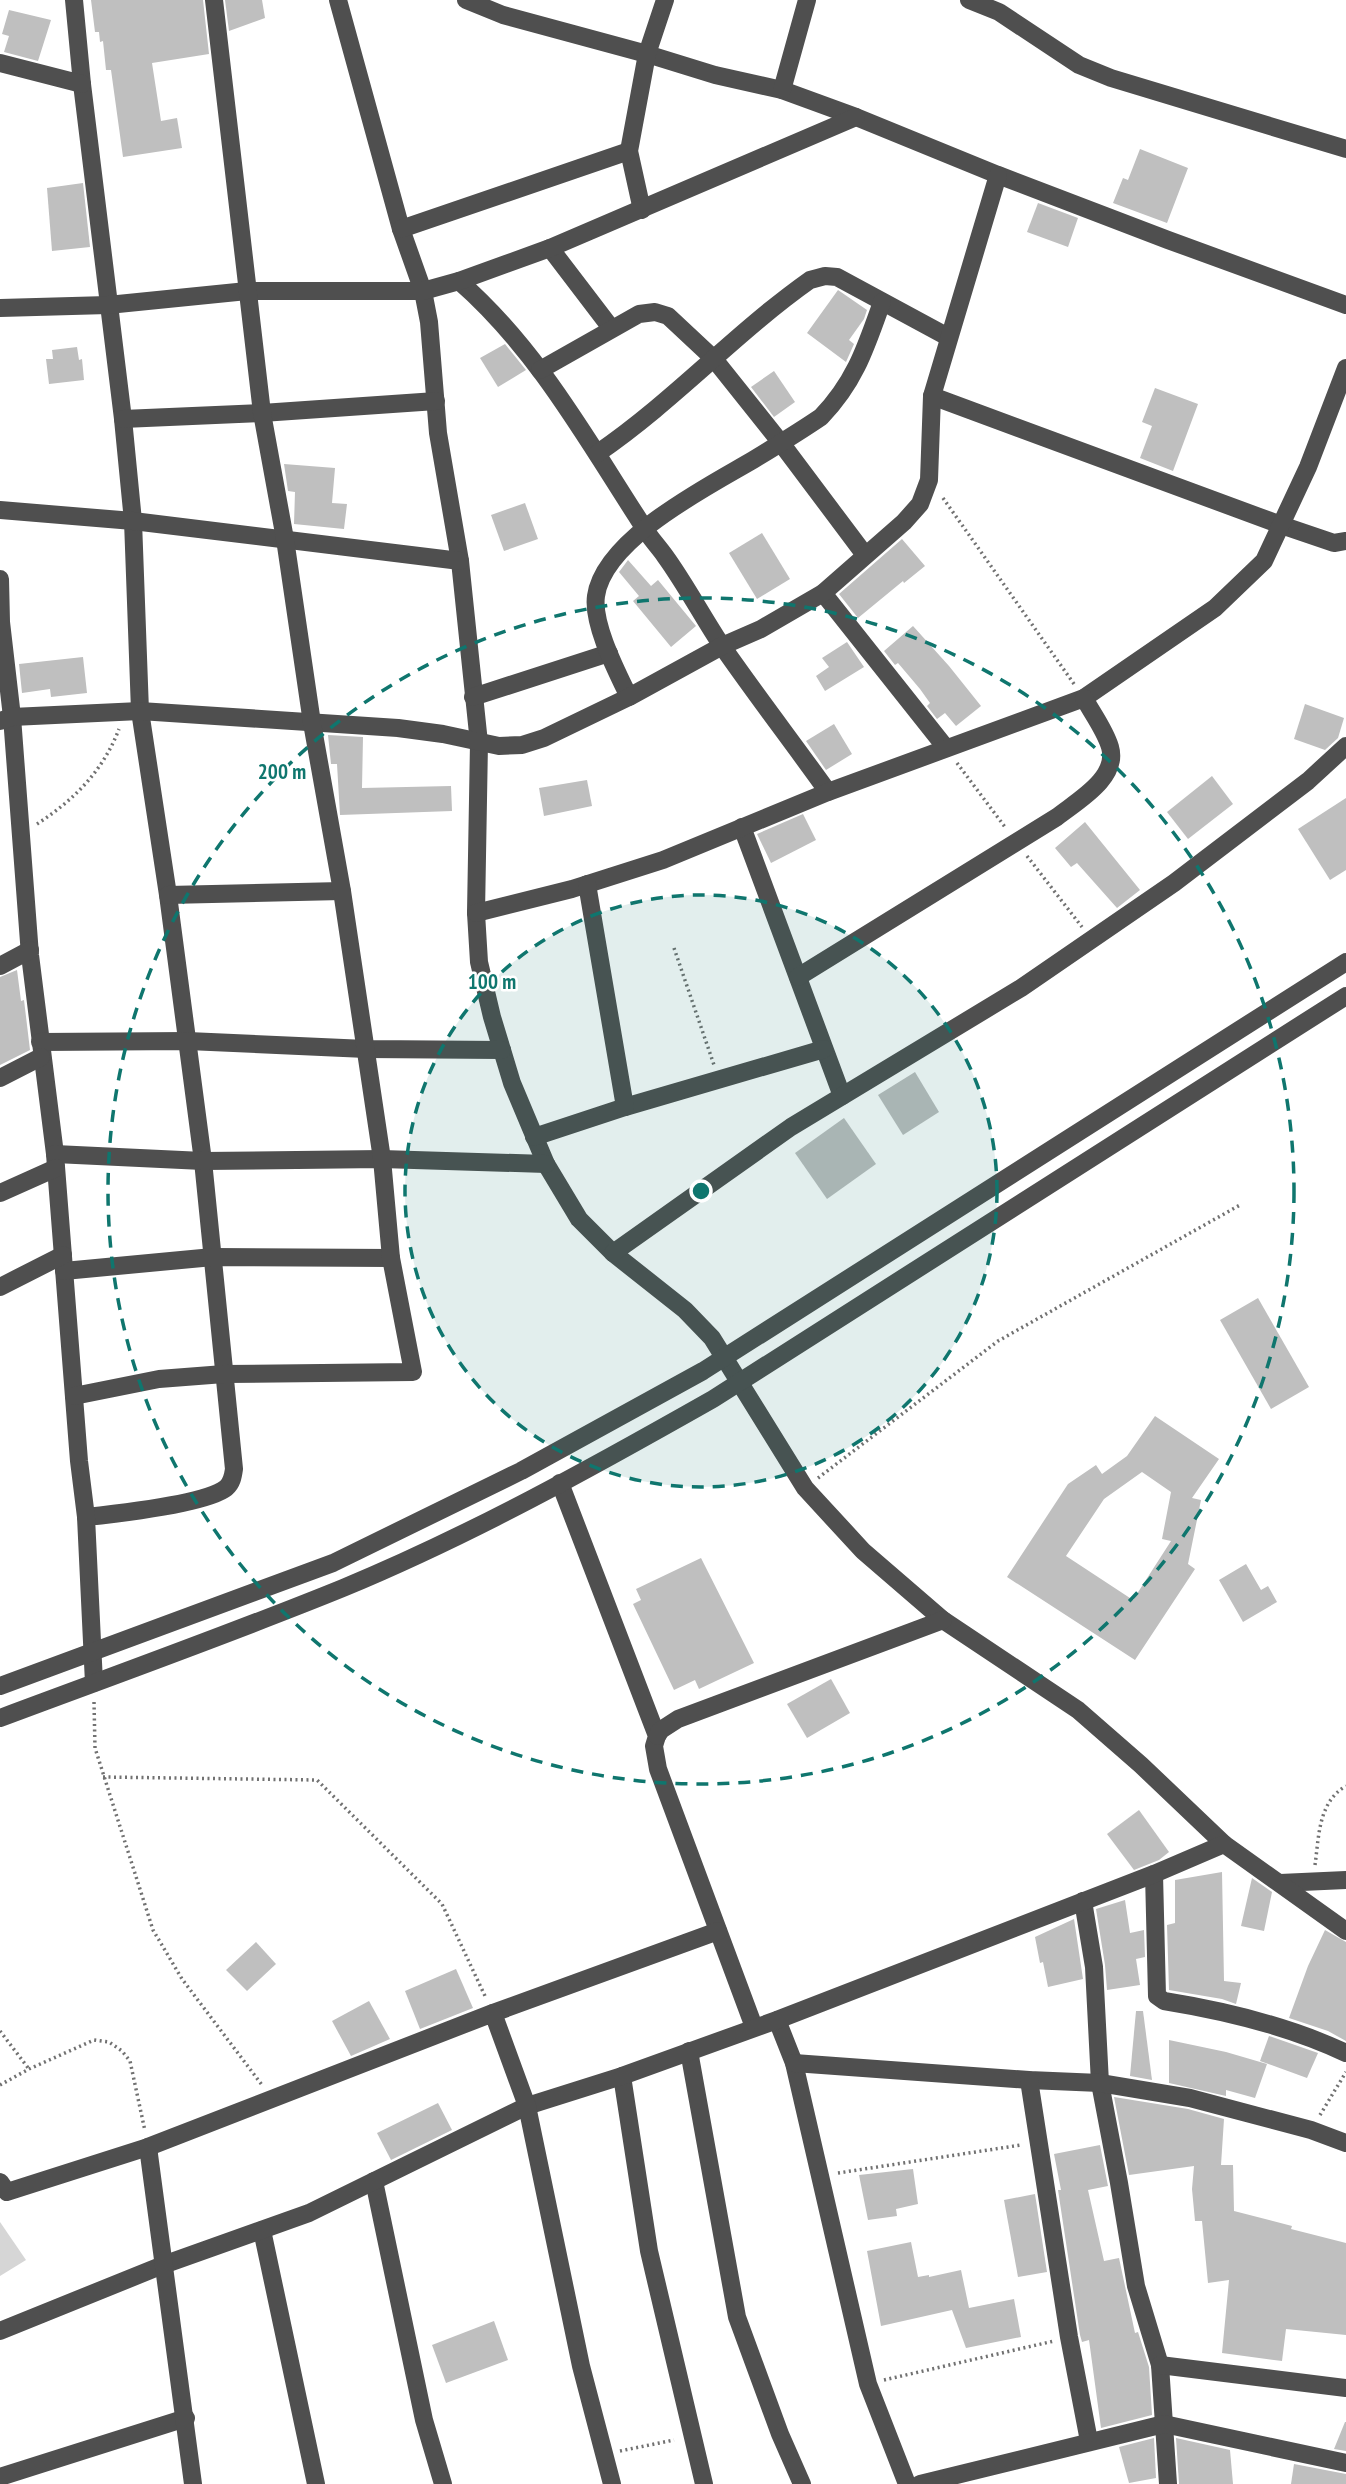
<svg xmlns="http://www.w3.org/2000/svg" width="1346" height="2484" viewBox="0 0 1346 2484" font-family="'PT Sans Narrow',sans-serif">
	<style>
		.green { fill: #d6d6d6 }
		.building { fill: #bfbfbf; fill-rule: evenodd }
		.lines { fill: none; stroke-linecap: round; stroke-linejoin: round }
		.path { stroke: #717171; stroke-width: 3.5; stroke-dasharray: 2 3.5; stroke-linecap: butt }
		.minor { stroke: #4f4f4f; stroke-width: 18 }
		.ring { fill: none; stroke: #0f766e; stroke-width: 3.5; stroke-dasharray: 12 9 }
		.centre { fill: #0f766e; stroke: #fff; stroke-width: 3.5 }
		.ring-label { font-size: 21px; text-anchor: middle; font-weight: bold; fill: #0f766e; stroke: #fff; stroke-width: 5; stroke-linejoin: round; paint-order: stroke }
	</style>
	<rect width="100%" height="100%" fill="#fff"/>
	<polygon class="green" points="0,2222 26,2260 0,2276"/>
	<g class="building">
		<polygon points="91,0 203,0 209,54 152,63 161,121 177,118 182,148 123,157 111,70 106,70 103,41 100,42 99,32 95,32"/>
		<polygon points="225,0 262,0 265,18 229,31"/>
		<polygon points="9,10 51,20 38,61 4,52 9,36 2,34"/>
		<polygon points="1140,149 1188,168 1167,223 1113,203 1123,178 1128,180"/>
		<polygon points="83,183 90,247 52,251 47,188"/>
		<polygon points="1038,203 1078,218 1068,247 1027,232"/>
		<polygon points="838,290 867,310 864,319 849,340 854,344 846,362 807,333"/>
		<polygon points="505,344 526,370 498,387 480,358"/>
		<polygon points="77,347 79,360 82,359 84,380 49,384 46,359 53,359 52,350"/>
		<polygon points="774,371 795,402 774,417 751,387"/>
		<polygon points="1155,388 1198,404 1173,471 1140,458 1152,426 1142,422"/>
		<polygon points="284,464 335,468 332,503 347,504 344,529 294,524 295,492 288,491"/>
		<polygon points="525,503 538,539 504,551 491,515"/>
		<polygon points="762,533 790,579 757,599 729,553"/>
		<polygon points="902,539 925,566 904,583 903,581 858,618 839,594"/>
		<polygon points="628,560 651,586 658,580 696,626 671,647 633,601 639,596 619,572"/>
		<polygon points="913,626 949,666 981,706 956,726 945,713 937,719 927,706 930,703 920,689 898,663 895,665 884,651"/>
		<polygon points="847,642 864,667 825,691 816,676 829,667 822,658"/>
		<polygon points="83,657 87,693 51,697 50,689 22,693 19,664"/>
		<polygon points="1305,704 1344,718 1338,738 1325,750 1294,739"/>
		<polygon points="834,724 852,754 826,770 806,741"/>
		<polygon points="328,735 363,737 362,788 451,786 452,811 340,815 337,764 331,764"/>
		<polygon points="1212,776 1233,804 1188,839 1167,812"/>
		<polygon points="587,780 592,806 544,816 539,788"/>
		<polygon points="1346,798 1346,870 1330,880 1298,829"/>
		<polygon points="803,814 816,840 771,863 757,834"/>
		<polygon points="1085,822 1140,890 1117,908 1077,863 1071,867 1055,848"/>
		<polygon points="17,970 21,1001 24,1000 30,1050 0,1065 0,977"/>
		<polygon points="915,1072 939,1112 903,1135 878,1095"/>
		<polygon points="844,1118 876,1164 827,1199 795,1153"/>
		<polygon points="1258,1298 1309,1387 1271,1409 1220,1320"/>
		<path d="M1155,1416L1219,1459L1192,1498L1201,1500L1188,1564L1195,1569L1135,1660L1007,1577L1068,1484L1096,1465L1102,1474L1127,1456ZM1142,1472L1171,1492L1162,1539L1171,1541L1133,1600L1066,1556L1104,1499Z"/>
		<polygon points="701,1558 754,1663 699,1689 695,1680 674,1690 633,1604 641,1600 636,1589"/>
		<polygon points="1246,1564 1261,1590 1268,1586 1277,1602 1243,1622 1219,1580"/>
		<polygon points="831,1679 850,1713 807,1738 787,1704"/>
		<polygon points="1139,1810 1169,1852 1159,1860 1134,1870 1107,1834"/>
		<polygon points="1222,1872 1224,1981 1241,1983 1236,2004 1222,1999 1169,1990 1167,1925 1175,1923 1175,1880"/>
		<polygon points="1252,1878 1272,1892 1264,1931 1241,1926"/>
		<polygon points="1125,1900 1130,1933 1144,1930 1145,1957 1136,1959 1140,1985 1107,1990 1105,1965 1096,1909"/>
		<polygon points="1074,1919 1083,1979 1048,1987 1043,1962 1040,1963 1035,1937"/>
		<polygon points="1325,1930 1346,1942 1346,2041 1328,2031 1289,2018 1308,1966"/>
		<polygon points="256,1942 276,1964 247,1991 226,1970"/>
		<polygon points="456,1969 473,2008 420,2029 405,1991"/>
		<polygon points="369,2001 390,2039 351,2056 332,2021"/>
		<polygon points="1136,2011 1143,2011 1152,2080 1130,2076"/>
		<polygon points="1269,2036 1318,2053 1307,2078 1260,2061"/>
		<polygon points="1169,2040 1226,2052 1267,2064 1255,2098 1226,2090 1226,2096 1169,2083"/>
		<polygon points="1114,2097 1188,2109 1224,2119 1221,2165 1233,2165 1234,2211 1292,2226 1291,2229 1346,2243 1346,2335 1286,2329 1282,2361 1222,2353 1229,2280 1208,2283 1202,2221 1195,2221 1192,2189 1194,2166 1129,2175"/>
		<polygon points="438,2103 452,2130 391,2160 377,2133"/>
		<polygon points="1100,2145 1108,2186 1088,2190 1104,2261 1119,2258 1135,2333 1138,2332 1149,2367 1152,2415 1101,2428 1089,2340 1082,2342 1080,2335 1058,2190 1061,2190 1054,2154"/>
		<polygon points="913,2169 918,2204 896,2209 897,2216 868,2220 859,2175"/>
		<polygon points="1035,2194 1047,2272 1018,2277 1004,2200"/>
		<polygon points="911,2242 918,2277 929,2275 929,2277 961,2270 969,2308 1014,2299 1021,2337 966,2348 952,2310 881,2326 867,2251"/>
		<polygon points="494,2321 508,2360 446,2383 432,2345"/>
		<polygon points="1345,2422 1346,2422 1346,2451 1334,2449"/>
		<polygon points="1154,2438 1156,2478 1129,2483 1119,2447"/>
		<polygon points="1176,2438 1230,2450 1233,2484 1179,2484"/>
		<polygon points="1294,2464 1346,2474 1346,2484 1291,2484"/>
	</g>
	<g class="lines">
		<g class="path">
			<polyline points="943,498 1074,684"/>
			<polyline points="957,763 1005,827"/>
			<path d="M37,824C74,800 103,771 119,729"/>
			<polyline points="1027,856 1082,927"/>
			<polyline points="674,948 714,1065"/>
			<polyline points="818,1478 998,1341 1240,1205"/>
			<polyline points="94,1702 95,1748 153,1930 182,1979 262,2085"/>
			<polyline points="103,1777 317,1780 442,1904 485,1996"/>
			<path d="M1315,1865C1319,1837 1318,1802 1346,1786"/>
			<polyline points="0,2031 29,2069"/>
			<polyline points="0,2085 29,2069 94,2040 109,2042 122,2051 130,2061 145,2131"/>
			<polyline points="1320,2115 1346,2072"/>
			<polyline points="838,2173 1021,2145"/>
			<polyline points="884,2380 1054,2341"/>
			<polyline points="620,2451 674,2440"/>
		</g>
		<g class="minor">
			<path d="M74,0L82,84L123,419L133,521L140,711L168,895L203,1161L234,1469C233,1476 232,1483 226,1488C206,1504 114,1514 86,1517"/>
			<polyline points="338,0 401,229 423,291 429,322 438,433 460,561 479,743 476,913 479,962 492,1017 512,1083 546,1164 579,1219 613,1253 685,1310 712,1338 805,1488 863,1551 943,1620 1078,1710 1141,1765 1224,1844"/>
			<polyline points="466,0 503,15 647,54 715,75 782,90 856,117 998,175 1168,240 1346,305"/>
			<polyline points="969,0 999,12 1079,65 1111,78 1346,149"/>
			<polyline points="0,63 82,84"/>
			<polyline points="782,90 807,0"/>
			<polyline points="642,210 629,151 647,54 665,0"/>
			<polyline points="401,229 629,151"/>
			<polyline points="550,248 611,328"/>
			<path d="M459,281C537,349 587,440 643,526C649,537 658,546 665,556C686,585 702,616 722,646C756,695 793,743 828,792"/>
			<polyline points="0,308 108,305 247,291 423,291 459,281 550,248 856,117"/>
			<polyline points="540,370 639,314 655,312 668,316 714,359 781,443 865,555"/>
			<polyline points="932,396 1281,525 1334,543 1346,541"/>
			<polyline points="123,419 262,413 436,401"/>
			<path d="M598,453C674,401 735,333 810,280L825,276L837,277L948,337"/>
			<polyline points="0,510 133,521 460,561"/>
			<polyline points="0,579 1,622 12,717 30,955 55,1154 79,1461 86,1517 94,1683"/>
			<polyline points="823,593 946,748"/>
			<polyline points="473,697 609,653"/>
			<path d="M629,697C617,672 592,624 596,596C604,539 707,487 753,460C776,446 799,432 821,417C855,382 866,347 882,302"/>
			<polyline points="0,721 12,717 140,711 398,728 443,734 499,746 522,745 544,738 629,697 722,646 761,629 823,593 904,522 920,504 929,480 932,396 998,175"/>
			<polyline points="742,827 842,1096"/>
			<polyline points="168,895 342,891"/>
			<polyline points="476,913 572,889 663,860 828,792 1084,698 1215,608 1264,561 1308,467 1346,368"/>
			<polyline points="0,966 30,950"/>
			<path d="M798,977L1057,817C1077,801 1119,778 1110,747C1105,730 1092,713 1084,698"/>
			<polyline points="40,1042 188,1041 366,1049 502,1050"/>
			<polyline points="0,1078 41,1057"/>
			<polyline points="625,1107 824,1049"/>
			<polyline points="534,1137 625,1107 587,884"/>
			<polyline points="55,1154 203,1161 382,1159 546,1164"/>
			<polyline points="0,1193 56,1168"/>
			<polyline points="613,1253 791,1127 1021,988 1174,883 1308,781 1346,746"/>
			<polyline points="64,1271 213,1257 391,1258"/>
			<polyline points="0,1287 63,1255"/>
			<polyline points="74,1396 159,1379 224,1374 413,1372 391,1258 382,1159 342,891 312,723 285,539 262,413 214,0"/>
			<polyline points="560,1483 657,1736 654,1746 658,1769 754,2027"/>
			<polyline points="0,1686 333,1563 521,1471 703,1371 1346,962"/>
			<path d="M0,1718C115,1675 230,1634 343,1588C471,1535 593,1467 713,1399L1346,996"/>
			<polyline points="657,1736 661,1730 678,1719 943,1620"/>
			<path d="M1154,1874L1157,1996L1164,2001C1226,2011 1289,2026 1346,2053"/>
			<polyline points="1280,1883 1346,1880"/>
			<polyline points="1083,1901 1094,1967 1100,2083 1119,2183 1136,2286 1160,2365 1168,2484"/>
			<polyline points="493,2013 718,1931"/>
			<polyline points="777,2020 794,2063 868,2384 907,2484"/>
			<polyline points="689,2051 737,2317 780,2434 802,2484"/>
			<polyline points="794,2063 1029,2080 1100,2083 1190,2098 1311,2130 1346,2143"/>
			<polyline points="622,2076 649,2251 704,2484"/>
			<polyline points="1029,2080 1069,2337 1089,2441"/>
			<polyline points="374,2181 424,2420 443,2484"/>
			<polyline points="0,2182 7,2192 148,2147"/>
			<polyline points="262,2230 316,2484"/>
			<polyline points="0,2331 163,2265 309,2213 527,2106 622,2076 777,2020 1154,1874 1224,1844 1346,1931"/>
			<polyline points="1160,2365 1346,2388"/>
			<polyline points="0,2477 186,2418"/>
			<polyline points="193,2484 148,2147 493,2013 527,2106 581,2366 612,2484"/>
			<polyline points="920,2484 1164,2424 1346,2463"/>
		</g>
	</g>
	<circle cx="701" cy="1191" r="296" fill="#0f766e" fill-opacity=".12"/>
	<g class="ring">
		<circle cx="701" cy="1191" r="296"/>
		<circle cx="701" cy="1191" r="593"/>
	</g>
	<circle cx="701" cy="1191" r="10" class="centre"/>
	<g class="ring-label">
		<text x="282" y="779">200 m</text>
		<text x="492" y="989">100 m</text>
	</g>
</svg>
